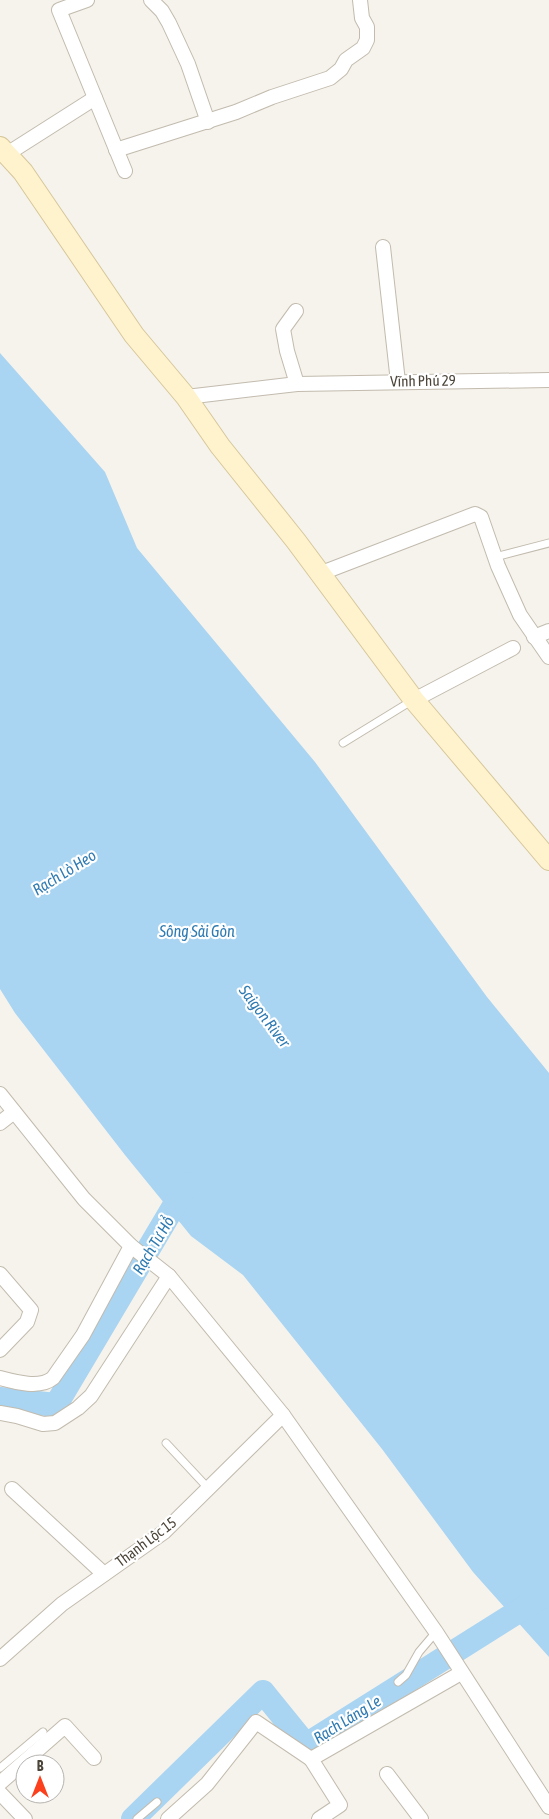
<svg xmlns="http://www.w3.org/2000/svg" width="549" height="1819" viewBox="0 0 549 1819" font-family="'Asap Condensed',sans-serif">
	<style>
		.water { fill: #a9d4f2 }
		.lines { fill: none; stroke-linecap: round; stroke-linejoin: round }
		.river { stroke: #a9d4f2; stroke-width: 24 }
		.lane-casing { stroke: #c2bbae; stroke-width: 9 }
		.street-casing { stroke: #c2bbae; stroke-width: 16 }
		.secondary-casing { stroke: #d6c79b; stroke-width: 22 }
		.lane { stroke: #fff; stroke-width: 7 }
		.street { stroke: #fff; stroke-width: 14 }
		.secondary { stroke: #fff3cd; stroke-width: 20 }
		.labels { text-anchor: middle; stroke-width: 4.5; stroke-linejoin: round; paint-order: stroke }
		.street-label { font-size: 15px; fill: #4b4439; stroke: #fff }
		.water-label { font-size: 16px; font-style: italic; fill: #2e7ab2; stroke: #fff }
	</style>
	<rect width="100%" height="100%" fill="#f6f3ec"/>
	<polygon class="water" points="0,353 105,472 137,548 315,762 487,997 549,1073 549,1657 473,1572 382,1449 243,1275 191,1236 125,1155 15,1013 0,989"/>
	<g class="lines">
		<g class="river">
			<polyline points="0,1399 56,1405 187,1184"/>
			<polyline points="133,1819 263,1692 306,1745 549,1592"/>
		</g>
		<g class="lane-casing">
			<g id="lane">
				<polyline points="495,557 549,543"/>
				<polyline points="343,743 413,700"/>
				<polyline points="166,1443 208,1488"/>
				<polyline points="398,1682 406,1675 419,1652 436,1632"/>
				<polyline points="0,1768 43,1732"/>
				<polyline points="137,1819 157,1802"/>
			</g>
		</g>
		<g class="street-casing">
			<g id="street">
				<polyline points="87,0 59,10 125,171"/>
				<polyline points="151,0 162,11 169,23 188,64 208,122"/>
				<polyline points="116,150 236,112 272,97 330,78 341,69 346,60 363,48 367,40 367,27 362,18 360,0"/>
				<polyline points="7,154 95,98"/>
				<polyline points="383,247 398,382"/>
				<polyline points="296,311 283,329 287,351 297,384"/>
				<polyline points="186,397 297,384 549,380"/>
				<polyline points="319,574 475,514 481,517 498,566 520,615 549,657"/>
				<polyline points="534,637 549,631"/>
				<polyline points="414,700 513,648"/>
				<polyline points="0,1094 84,1199 131,1246 169,1276 283,1415 436,1632 549,1807"/>
				<polyline points="0,1123 14,1112"/>
				<polyline points="0,1274 31,1310 27,1322 0,1350"/>
				<path d="M0,1378C15,1382 40,1389 53,1378L83,1335L131,1246"/>
				<polyline points="0,1413 17,1416 43,1424 55,1423 78,1408 91,1396 169,1276"/>
				<polyline points="12,1489 104,1574"/>
				<polyline points="0,1659 62,1604 164,1532 283,1415"/>
				<polyline points="311,1759 340,1805 319,1819"/>
				<polyline points="387,1774 421,1819"/>
				<polyline points="0,1783 65,1726 94,1758"/>
				<polyline points="0,1793 25,1819"/>
				<polyline points="168,1819 207,1784 256,1722 311,1759 461,1673"/>
			</g>
		</g>
		<g class="secondary-casing">
			<polyline id="secondary" points="0,147 23,172 134,335 186,397 220,446 296,541 414,700 549,860"/>
		</g>
		<use href="#lane" class="lane"/>
		<use href="#street" class="street"/>
		<use href="#secondary" class="secondary"/>
	</g>
	<g class="labels">
		<g class="street-label">
			<text transform="translate(423 381) rotate(-1)" y="5">Vĩnh Phú 29</text>
			<text transform="translate(146 1542) rotate(-37)" y="5">Thạnh Lộc 15</text>
		</g>
		<g class="water-label">
			<text transform="translate(64 872) rotate(-32)" y="6">Rạch Lò Heo</text>
			<text x="197" y="937">Sông Sài Gòn</text>
			<text transform="translate(265 1016) rotate(53)" y="6">Saigon River</text>
			<text transform="translate(153 1245) rotate(-59)" y="6">Rạch Tư Hổ</text>
			<text transform="translate(347 1719) rotate(-32)" y="6">Rạch Láng Le</text>
		</g>
	</g>
	<g transform="translate(40 1779)"><circle r="24" fill="#ffffff" stroke="#b7b4b0"/>
	<path d="M0-4L9 19L0 12L-9 19Z" fill="#fc3f1d"/>
	<text y="-8" font-size="14" font-weight="bold" text-anchor="middle" fill="#4b4439">B</text>
	</g>
</svg>
